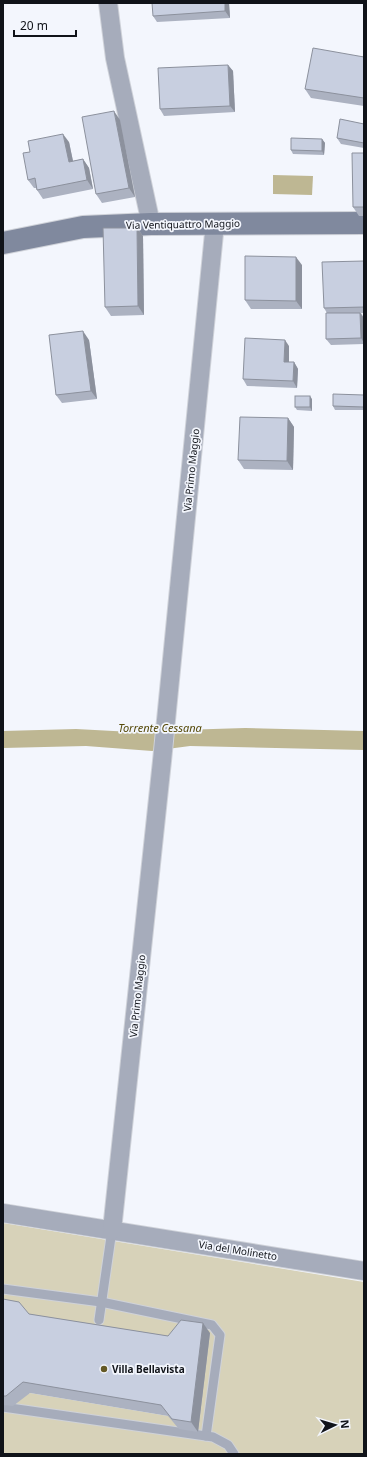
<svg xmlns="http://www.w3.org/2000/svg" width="367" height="1457" viewBox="0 0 367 1457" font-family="'Noto Sans',sans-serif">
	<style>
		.green { fill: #d7d2b9 }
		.water { fill: #beb793 }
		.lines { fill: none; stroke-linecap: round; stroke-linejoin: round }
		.lane-casing { stroke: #cfd2d9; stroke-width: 11 }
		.street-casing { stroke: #cfd2d9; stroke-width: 20 }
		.secondary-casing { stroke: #cfd2d9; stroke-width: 24 }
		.lane { stroke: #a6acbb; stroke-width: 9 }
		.street { stroke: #a6acbb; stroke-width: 18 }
		.secondary { stroke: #80899e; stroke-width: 22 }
		.wall { fill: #acb2c1 }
		.shaded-wall { fill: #8c919d }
		.building { fill: #c8cfe0; stroke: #8c919d }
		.poi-dot { fill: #645925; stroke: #f3f6fd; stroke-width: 1.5 }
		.labels { text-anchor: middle; stroke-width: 3.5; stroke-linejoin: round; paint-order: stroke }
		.street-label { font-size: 10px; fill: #101319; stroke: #f3f6fd }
		.poi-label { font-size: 10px; font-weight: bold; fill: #101319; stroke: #f3f6fd; text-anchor: start }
		.water-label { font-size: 11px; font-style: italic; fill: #554908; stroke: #f3f6fd }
	</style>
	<rect width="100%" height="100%" fill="#f3f6fd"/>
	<polygon class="green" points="3,1223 364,1282 364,1454 3,1454 3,1405 30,1393 168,1416 175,1346 3,1321"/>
	<g class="water">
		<polygon points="273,175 313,176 312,195 273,194"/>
		<polygon points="245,728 364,731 364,750 190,746 152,751 86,746 3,748 3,731 76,729 151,733 181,730"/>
	</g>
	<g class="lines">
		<g class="lane-casing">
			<g id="lane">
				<polyline points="3,1289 101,1302 212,1325 220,1335 206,1436"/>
				<polyline points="99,1320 112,1230"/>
				<polyline points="3,1407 213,1437 228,1445 234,1454"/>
			</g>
		</g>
		<g class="street-casing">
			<g id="street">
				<polyline points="108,3 115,58 151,224"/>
				<polyline points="3,1213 364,1271"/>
				<polyline points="112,1230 162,761 215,223"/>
			</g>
		</g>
		<g class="secondary-casing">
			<polyline id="secondary" points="3,243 83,227 151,224 364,223"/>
		</g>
		<use href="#lane" class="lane"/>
		<use href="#street" class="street"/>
		<use href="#secondary" class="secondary"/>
	</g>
	<g class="wall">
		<polygon points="229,3 230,18 157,22 153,16"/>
		<polygon points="364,57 364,106 311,98 305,89"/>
		<polygon points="228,65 233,71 235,112 164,116 160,109"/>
		<polygon points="120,120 135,197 102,203 96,194"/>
		<polygon points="364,124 364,148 341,144 337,138"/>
		<polygon points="322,139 325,143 324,155 293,154 291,150"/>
		<polygon points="69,142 73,161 83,159 89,168 93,189 43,199 37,190 36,188 34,188 28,180"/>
		<polygon points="364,153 364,216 359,216 353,207"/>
		<polygon points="137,228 143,236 144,315 111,316 105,307"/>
		<polygon points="364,261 364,313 361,313 364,318 364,344 331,345 326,339 327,313 324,308"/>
		<polygon points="302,265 302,309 251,309 245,300"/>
		<polygon points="89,340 97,399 62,403 56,395"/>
		<polygon points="289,346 289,362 294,362 298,369 297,388 247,386 243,379"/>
		<polygon points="364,395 364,410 335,410 333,406"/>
		<polygon points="312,399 312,411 297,410 295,407"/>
		<polygon points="288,418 294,427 293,470 244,469 238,460"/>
		<polygon points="3,1299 29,1314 168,1336 210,1333 198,1432 179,1429 168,1416 30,1393 13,1406 3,1405"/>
	</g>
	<g class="shaded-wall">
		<polygon points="225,3 229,3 230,18 225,11"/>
		<polygon points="228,65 233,71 235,112 230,106"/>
		<polygon points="114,111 120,120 135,197 129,188"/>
		<polygon points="63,134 69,142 75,171 69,162"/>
		<polygon points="322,139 325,143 324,155 322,151"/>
		<polygon points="83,159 89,168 93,189 87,180"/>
		<polygon points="137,228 143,236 144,315 138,306"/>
		<polygon points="296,257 302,265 302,309 296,301"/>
		<polygon points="360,313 364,318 364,343 361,338"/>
		<polygon points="83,331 89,340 97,399 91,391"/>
		<polygon points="285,340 289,346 289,368 284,362"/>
		<polygon points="294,362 298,369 297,388 293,381"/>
		<polygon points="310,396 312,399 312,411 310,407"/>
		<polygon points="288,418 294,427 293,470 287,461"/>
		<polygon points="203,1323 210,1333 198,1432 191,1422"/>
	</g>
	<g class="building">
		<polygon points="152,3 225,3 225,11 153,16"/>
		<polygon points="313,48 364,57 364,98 305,89"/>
		<polygon points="228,65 230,106 160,109 158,68"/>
		<polygon points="114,111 129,188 96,194 82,117"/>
		<polygon points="340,119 364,124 364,143 337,138"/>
		<polygon points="63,134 69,162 83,159 87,180 37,190 35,178 28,180 23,153 30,152 28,141"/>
		<polygon points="291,138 322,139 322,151 291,150"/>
		<polygon points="352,153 364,153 364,207 353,207"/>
		<polygon points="103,228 137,228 138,306 105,307"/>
		<polygon points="245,256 296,257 296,301 245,300"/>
		<polygon points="364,261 364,307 324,308 322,262"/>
		<polygon points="326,313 360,313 361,338 326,339"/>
		<polygon points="83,331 91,391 56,395 49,335"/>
		<polygon points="245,338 285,340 284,362 294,362 293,381 243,379"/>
		<polygon points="333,394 364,395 364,407 333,406"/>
		<rect x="295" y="396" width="15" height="11"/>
		<polygon points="240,417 288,418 287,461 238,460"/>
		<polygon points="3,1299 19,1302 29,1314 168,1336 181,1320 203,1323 191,1422 172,1419 161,1405 23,1382 6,1396 3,1396"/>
	</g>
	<circle class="poi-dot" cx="104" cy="1369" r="4"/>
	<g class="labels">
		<g class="street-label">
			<text transform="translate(183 224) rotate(-1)" y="4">Via Ventiquattro Maggio</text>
			<text transform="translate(191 470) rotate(-84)" y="4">Via Primo Maggio</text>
			<text transform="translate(137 996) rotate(-84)" y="4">Via Primo Maggio</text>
			<text transform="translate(238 1250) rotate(9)" y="4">Via del Molinetto</text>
		</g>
		<g class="poi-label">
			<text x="112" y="1373">Villa Bellavista</text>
		</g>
		<g class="water-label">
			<text x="160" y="732">Torrente Cessana</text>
		</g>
	</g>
	<rect width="367" height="1457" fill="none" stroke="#101319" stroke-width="8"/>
	<g transform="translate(335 1425) rotate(85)" stroke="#f3f6fd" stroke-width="3" paint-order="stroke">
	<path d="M0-3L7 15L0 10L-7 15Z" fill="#101319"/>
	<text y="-6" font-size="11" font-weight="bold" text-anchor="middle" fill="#101319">N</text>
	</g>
	<path d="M14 30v6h62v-6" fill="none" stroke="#101319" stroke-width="2"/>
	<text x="20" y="30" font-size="12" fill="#101319" stroke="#f3f6fd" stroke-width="3" paint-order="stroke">20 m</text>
</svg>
